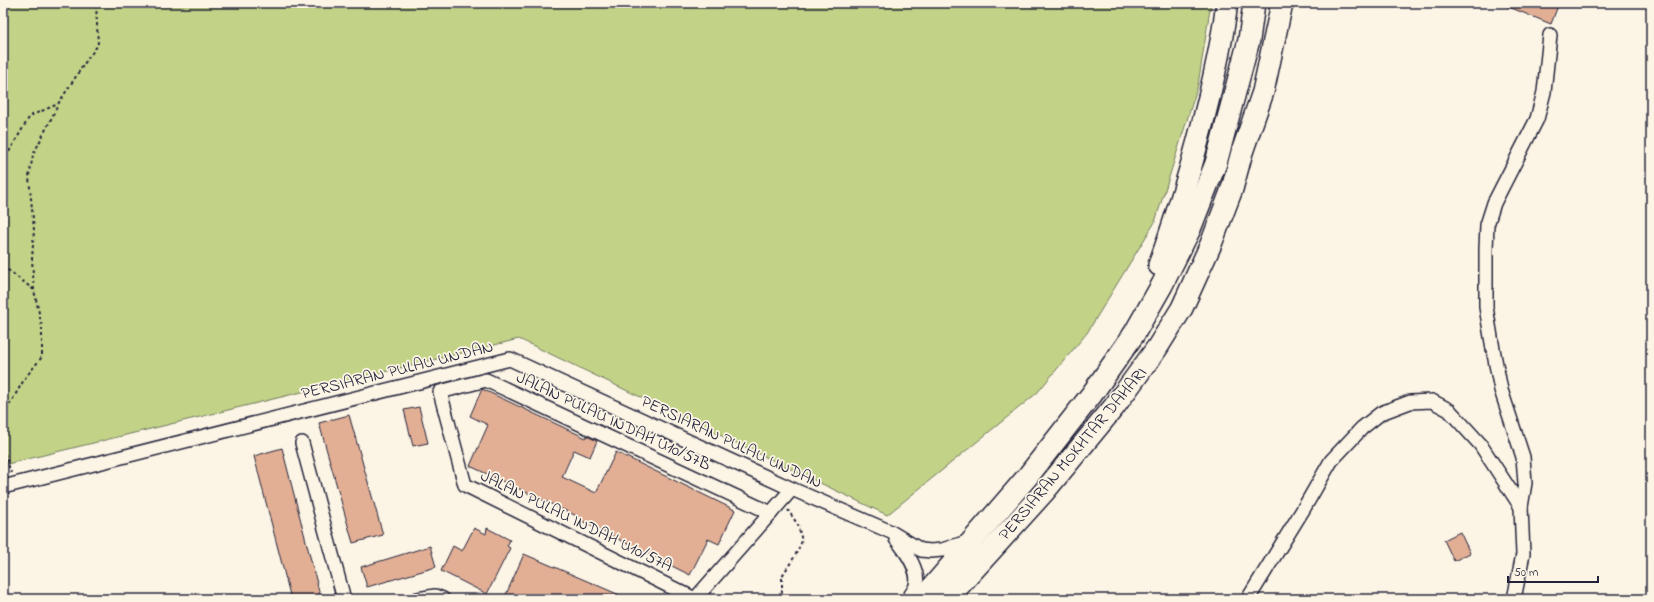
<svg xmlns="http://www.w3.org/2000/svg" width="1654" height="602" viewBox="0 0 1654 602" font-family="'Indie Flower',sans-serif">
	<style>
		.green { fill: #c2d287; stroke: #727a61 }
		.building { fill: #e2af95; stroke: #22223b }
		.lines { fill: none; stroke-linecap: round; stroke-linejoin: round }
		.street-casing { stroke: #22223b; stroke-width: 16 }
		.primary-casing { stroke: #22223b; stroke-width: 24 }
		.path { stroke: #22223b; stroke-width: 2; stroke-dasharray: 3 3; stroke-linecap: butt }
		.street { stroke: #fcf5e5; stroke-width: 13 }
		.primary { stroke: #fcf5e5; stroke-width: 21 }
		.labels { text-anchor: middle; stroke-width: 3.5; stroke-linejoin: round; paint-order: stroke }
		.street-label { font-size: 17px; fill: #22223b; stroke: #fcf5e5 }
	</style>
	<rect width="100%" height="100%" fill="#fcf5e5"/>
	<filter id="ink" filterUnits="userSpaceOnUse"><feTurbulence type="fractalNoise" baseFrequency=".025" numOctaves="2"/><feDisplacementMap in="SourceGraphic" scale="8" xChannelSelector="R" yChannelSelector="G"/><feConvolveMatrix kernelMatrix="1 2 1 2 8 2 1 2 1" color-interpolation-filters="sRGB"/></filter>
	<g filter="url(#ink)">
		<polygon class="green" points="3,3 1211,3 1198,85 1155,222 1087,333 1037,393 887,515 519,339 3,465"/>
		<g class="building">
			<polygon points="1499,3 1559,3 1551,24"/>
			<polygon points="482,389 586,438 587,436 597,441 590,457 574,450 562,477 596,493 616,452 735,510 719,544 708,539 690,575 580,520 581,518 470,466 488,425 470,416"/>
			<polygon points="419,407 428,443 413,446 404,410"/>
			<polygon points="349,415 383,535 353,543 319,423"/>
			<polygon points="282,448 321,599 291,599 254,456"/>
			<polygon points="474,528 486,534 487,528 510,540 507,546 510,548 487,594 441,571 453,546 462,551"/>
			<polygon points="1460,532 1470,553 1454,561 1444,540"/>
			<polygon points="430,546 436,567 367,587 361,567"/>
			<polygon points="524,554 629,599 504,599"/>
		</g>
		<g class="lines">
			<g class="street-casing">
				<g id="street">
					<polyline points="302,443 344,599"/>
					<polyline points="3,487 510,359 792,489 891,532 921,550 931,551 942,550 970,541"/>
					<path d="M896,539C905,550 922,573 915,588C913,592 910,596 908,599"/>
					<polyline points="418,599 435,596 443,599"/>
					<polyline points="695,599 465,485 440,392 486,380 771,513"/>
					<polyline points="695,599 792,489"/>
					<polyline points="1248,599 1304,508 1331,461 1362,428 1381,413 1410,402 1432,401 1449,410 1480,444 1521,507"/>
					<polyline points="1514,599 1523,554 1521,507 1525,483 1523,457 1501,390 1493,349 1486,307 1486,249 1487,225 1494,203 1537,119 1544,92 1550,35"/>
				</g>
			</g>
			<g class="primary-casing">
				<g id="primary">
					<path d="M1159,265C1171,233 1181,200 1191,166C1206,113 1220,58 1227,3"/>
					<polyline points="922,599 1028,476 1092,394 1134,334 1162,285 1190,229 1216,163 1249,40 1254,3"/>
					<polyline points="947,599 1043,493 1114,407 1157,348 1182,308 1211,244 1232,189 1242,152 1263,92 1282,3"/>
				</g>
			</g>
			<g class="path">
				<polyline points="3,162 30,116 58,104 86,61 98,45 96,3"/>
				<polyline points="3,266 34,290 42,327 42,357 25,378 3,416"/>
				<polyline points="34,290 32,259 34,230 29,177 33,155 58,105"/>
				<polyline points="3,448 11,473"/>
				<polyline points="782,599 782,576 795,556 802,541 798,525 788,510"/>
			</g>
			<use href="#street" class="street"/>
			<use href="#primary" class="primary"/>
		</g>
	</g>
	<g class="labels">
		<g class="street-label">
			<text transform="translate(397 369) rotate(-14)" y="6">PERSIARAN PULAU UNDAN</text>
			<text transform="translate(614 420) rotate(25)" y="6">JALAN PULAU INDAH U10/57B</text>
			<text transform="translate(732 441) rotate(25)" y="6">PERSIARAN PULAU UNDAN</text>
			<text transform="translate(1072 453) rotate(-50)" y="6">PERSIARAN MOKHTAR DAHARI</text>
			<text transform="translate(577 520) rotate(26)" y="6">JALAN PULAU INDAH U10/57A</text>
		</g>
	</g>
	<rect width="1654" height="602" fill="none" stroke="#fcf5e5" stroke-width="16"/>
	<rect x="8" y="8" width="1638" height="586" fill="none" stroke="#22223b" stroke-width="1.5" filter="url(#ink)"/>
	<path d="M1508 576v6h90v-6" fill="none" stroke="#22223b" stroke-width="2"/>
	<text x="1514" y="576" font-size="12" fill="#22223b" stroke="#fcf5e5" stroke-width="3" paint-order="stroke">50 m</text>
</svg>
